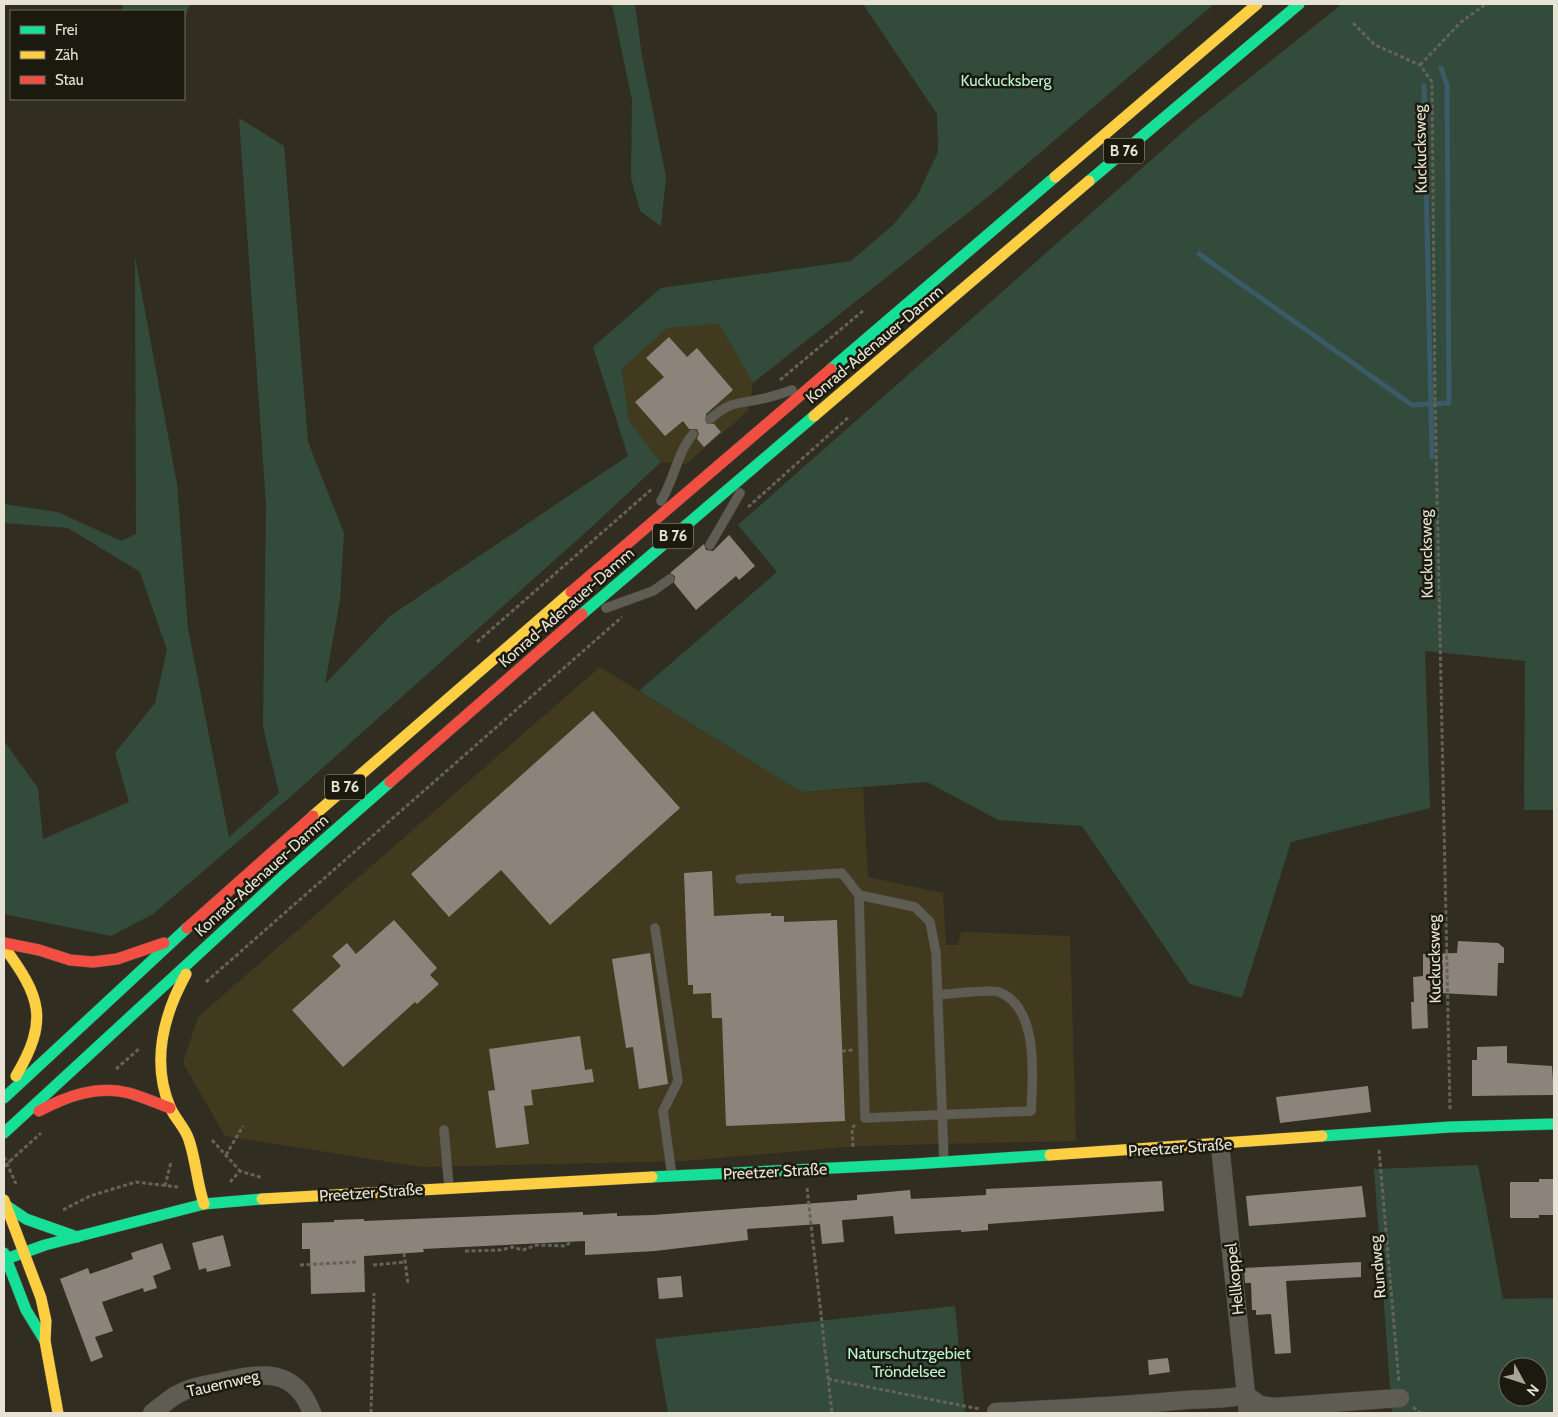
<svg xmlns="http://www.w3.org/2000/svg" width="1558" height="1417" viewBox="0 0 1558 1417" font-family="Cabin,sans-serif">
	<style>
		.built { fill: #413a1e }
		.green { fill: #324b3b; fill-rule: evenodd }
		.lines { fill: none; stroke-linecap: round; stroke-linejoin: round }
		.stream { stroke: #3c5b69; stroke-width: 5 }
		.building { fill: #8c847b }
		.lane-casing { stroke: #4d4b3f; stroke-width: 10 }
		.street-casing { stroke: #4d4b3f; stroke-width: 19 }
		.fast-casing { stroke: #4d4b3f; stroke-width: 12 }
		.slow-casing { stroke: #4d4b3f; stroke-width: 12 }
		.jam-casing { stroke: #4d4b3f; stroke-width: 12 }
		.path { stroke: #646259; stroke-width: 3; stroke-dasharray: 4 2.5; stroke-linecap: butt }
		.lane { stroke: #5f5d53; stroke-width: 9 }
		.street { stroke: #5f5d53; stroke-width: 18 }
		.fast { stroke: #16e098; stroke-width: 11 }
		.slow { stroke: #ffcf43; stroke-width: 11 }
		.jam { stroke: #f24e42; stroke-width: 11 }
		.path-bridge { stroke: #646259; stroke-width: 3; stroke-dasharray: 4 2.5; stroke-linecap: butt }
		.labels { text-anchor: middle; stroke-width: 5; stroke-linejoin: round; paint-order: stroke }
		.shield { fill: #1c1a0f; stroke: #a9a699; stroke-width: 1 }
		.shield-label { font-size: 15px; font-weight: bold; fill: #e6e2d4 }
		.park-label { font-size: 16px; fill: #b7f4d1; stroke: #1c1a0f }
		.street-label { font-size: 16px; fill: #e6e2d4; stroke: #1c1a0f }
	</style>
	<rect width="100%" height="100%" fill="#312e21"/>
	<g class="built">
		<polygon points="719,324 753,383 748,411 686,464 661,462 629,421 622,369 667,327"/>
		<polygon points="600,667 801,792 863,788 868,877 943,893 946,945 958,945 961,932 1070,936 1076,1141 857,1146 684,1161 421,1167 225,1136 183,1063 198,1017"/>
	</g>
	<g class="green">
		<polygon points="123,4 190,4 184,20 184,11 122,11"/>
		<polygon points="612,4 635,4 642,56 666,177 661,226 640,211 631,178 632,100"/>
		<polygon points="863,4 1214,4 994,192 753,383 719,324 667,328 622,369 629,421 661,462 596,523 289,798 153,914 111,936 4,914 4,741 38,788 43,839 129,802 115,753 155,703 167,650 140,572 68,528 4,523 4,504 58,512 121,541 136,534 135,257 177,484 188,629 229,837 279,793 263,727 266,504 239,118 284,146 308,442 344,533 340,600 325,684 390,616 628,456 593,347 661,288 851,261 892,226 917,196 938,152 937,114"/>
		<polygon points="1342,4 1554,4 1554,810 1524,810 1525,661 1425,651 1430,808 1291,842 1242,998 1190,984 1082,826 998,820 927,782 801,792 639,691 777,572 738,525 1192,124"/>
		<path d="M1478,1165L1503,1299L1554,1298V1413H1392L1374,1169ZM1508,1367H1538V1397H1508Z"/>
		<polygon points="955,1306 965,1413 668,1413 655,1339"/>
	</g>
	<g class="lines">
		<g class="stream">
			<polyline points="1424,86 1432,457"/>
			<polyline points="1199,254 1412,405 1449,403 1447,85 1441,68"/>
		</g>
	</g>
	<g class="building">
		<polygon points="669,337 687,357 697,348 733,390 706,414 706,423 714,424 721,432 704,447 697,439 699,434 697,429 689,429 683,421 665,436 635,402 664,377 646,358"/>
		<polygon points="729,535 755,566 739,580 736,576 696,610 674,583 675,576 670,573 704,544 706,550 713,551"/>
		<polygon points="593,711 680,808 550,925 501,870 449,917 411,874"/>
		<polygon points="712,871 714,916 771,913 771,916 784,916 784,922 837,920 845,1121 726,1126 722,1018 712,1018 711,993 693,994 693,985 688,985 684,873"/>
		<polygon points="394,920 437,968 430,975 439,984 417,1004 415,1002 343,1067 292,1010 341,966 332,956 347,943 356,954"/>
		<polygon points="1458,941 1498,943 1504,948 1504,963 1498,963 1497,996 1438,993 1438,999 1427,999 1428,1028 1412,1029 1411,1002 1414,1002 1413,977 1423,976 1423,954 1457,953"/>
		<polygon points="650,953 668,1084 639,1089 633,1047 626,1048 612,959"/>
		<polygon points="580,1036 585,1070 592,1069 594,1082 531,1090 533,1105 524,1106 529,1144 496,1148 488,1091 495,1090 489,1049"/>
		<polygon points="1507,1046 1507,1063 1552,1066 1554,1095 1472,1096 1472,1060 1477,1060 1477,1047"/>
		<polygon points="1368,1086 1371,1112 1280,1123 1276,1097"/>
		<polygon points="1539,1179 1554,1179 1554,1215 1539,1215 1539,1218 1510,1218 1510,1182 1539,1182"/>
		<polygon points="1162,1181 1164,1211 988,1224 988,1230 961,1232 961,1230 895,1234 893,1216 842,1220 844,1242 822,1244 820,1224 747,1229 748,1240 655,1251 585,1255 585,1241 423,1249 424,1252 364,1256 365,1292 311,1294 310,1249 302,1249 302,1223 334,1222 334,1220 364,1219 364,1221 583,1212 583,1215 617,1213 617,1216 653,1215 857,1200 857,1195 910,1190 911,1199 986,1195 986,1189"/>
		<polygon points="1362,1186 1366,1217 1249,1226 1246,1196"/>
		<polygon points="223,1235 231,1266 207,1272 206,1268 199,1270 192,1243"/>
		<polygon points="162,1243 171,1269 153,1276 157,1288 144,1292 143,1288 102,1302 113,1331 95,1337 103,1357 91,1362 60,1279 88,1268 90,1274 133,1259 131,1253"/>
		<polygon points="1361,1262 1361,1277 1286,1281 1291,1353 1275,1354 1271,1314 1256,1315 1256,1310 1252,1310 1251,1283 1245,1283 1244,1268"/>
		<polygon points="681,1276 683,1297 659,1299 657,1278"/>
		<polygon points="1168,1358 1170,1372 1149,1375 1148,1360"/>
	</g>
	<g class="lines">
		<g class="lane-casing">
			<g id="lane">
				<path d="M710,419C732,400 736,405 761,399C772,397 782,393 792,390"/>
				<path d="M661,501C674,480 677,453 693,434"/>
				<polyline points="710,545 740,493"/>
				<polyline points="606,608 653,591 670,579"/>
				<path d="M740,879L842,873L859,895L865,1118L1031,1111C1033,1078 1039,1007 999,992C990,989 950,994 938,995"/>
				<polyline points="859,895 915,907 930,922 936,953 944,1162"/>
				<polyline points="655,928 678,1081 663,1111 672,1176"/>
				<polyline points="444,1130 449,1187"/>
			</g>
		</g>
		<g class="street-casing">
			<g id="street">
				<polyline points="1220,1145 1248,1413"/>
				<polyline points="1246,1395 1260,1405 1274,1407 1400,1398"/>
				<path d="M996,1412C1059,1409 1123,1406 1186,1400C1207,1398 1227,1400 1246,1395"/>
				<path d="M152,1413C160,1407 168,1400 176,1395C190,1387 205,1385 220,1382C260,1373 295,1366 312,1413"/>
			</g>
		</g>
		<g class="fast-casing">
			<g id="fast">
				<polyline points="1089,181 1299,4"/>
				<polyline points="831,369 1055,177"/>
				<polyline points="582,614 814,416"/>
				<polyline points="4,1098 187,928"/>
				<polyline points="4,1133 283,876 390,782"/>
				<polyline points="1322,1136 1450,1127 1554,1124"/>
				<polyline points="652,1177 914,1164 1050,1155"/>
				<polyline points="7,1206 26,1219 77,1237"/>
				<polyline points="4,1253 26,1310 45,1341"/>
				<polyline points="6,1259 45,1245 204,1204 262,1199"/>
			</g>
		</g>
		<g class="slow-casing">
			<g id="slow">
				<polyline points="1055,177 1257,4"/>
				<polyline points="814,416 1089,181"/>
				<polyline points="313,816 571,592"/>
				<path d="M4,947C41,997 49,1020 16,1076"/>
				<path d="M186,974C164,1014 151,1062 170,1107C175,1119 185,1127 189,1140C196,1161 197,1183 204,1204"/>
				<polyline points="1050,1155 1322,1136"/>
				<polyline points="262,1199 652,1177"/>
				<polyline points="4,1200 41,1298 46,1321 45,1341 58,1413"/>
			</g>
		</g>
		<g class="jam-casing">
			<g id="jam">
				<polyline points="571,592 831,369"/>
				<polyline points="390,782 582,614"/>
				<polyline points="187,928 313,816"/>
				<polyline points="4,943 39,950 70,960 93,962 117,959 164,943"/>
				<path d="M39,1111C67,1096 97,1085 129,1093C143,1097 156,1103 170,1108"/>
			</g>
		</g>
		<g class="path">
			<polyline points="1353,23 1375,45 1420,65 1432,82 1435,400 1450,1109"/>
			<polyline points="1420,65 1461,22 1486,4"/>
			<polyline points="780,380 864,310"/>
			<polyline points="748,507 850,416"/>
			<polyline points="477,642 653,488"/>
			<polyline points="206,982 622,617"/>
			<polyline points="842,1051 853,1050"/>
			<polyline points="116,1069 140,1048"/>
			<polyline points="212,1140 240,1171"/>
			<polyline points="853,1147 852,1128 855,1125"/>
			<polyline points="1379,1150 1399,1383"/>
			<polyline points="226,1155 243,1126"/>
			<polyline points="4,1157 16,1184"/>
			<polyline points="10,1161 41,1133"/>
			<polyline points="230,1182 240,1171 263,1178"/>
			<polyline points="165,1186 171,1162"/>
			<polyline points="807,1188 832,1413"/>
			<polyline points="63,1210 90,1196 136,1182 178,1187"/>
			<polyline points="465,1251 501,1250 512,1247 523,1250 537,1245 566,1246 570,1242"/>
			<polyline points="404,1253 408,1284"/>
			<polyline points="300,1265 356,1262"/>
			<polyline points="373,1265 406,1262"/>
			<polyline points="828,1379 980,1409"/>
			<polyline points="1413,1407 1420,1413"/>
			<polyline points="371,1413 374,1293"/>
		</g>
		<use href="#lane" class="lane"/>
		<use href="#street" class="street"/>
		<use href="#fast" class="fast"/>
		<use href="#slow" class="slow"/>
		<use href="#jam" class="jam"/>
		<polyline class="path-bridge" points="4,1167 10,1161"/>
	</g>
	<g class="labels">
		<g class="shield">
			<rect x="1104" y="138.5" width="40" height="25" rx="4"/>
			<rect x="653" y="523.5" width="40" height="25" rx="4"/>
			<rect x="325" y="774.5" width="40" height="25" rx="4"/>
		</g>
		<g class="shield-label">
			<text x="1124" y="156">B 76</text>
			<text x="673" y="541">B 76</text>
			<text x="345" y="792">B 76</text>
		</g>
		<g class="park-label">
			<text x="1006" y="86">Kuckucksberg</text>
			<text x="909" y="1359">Naturschutzgebiet<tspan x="909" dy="18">Tröndelsee</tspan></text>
		</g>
		<g class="street-label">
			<text transform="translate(1420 149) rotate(-91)" y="6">Kuckucksweg</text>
			<text transform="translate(874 344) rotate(-40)" y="6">Konrad-Adenauer-Damm</text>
			<text transform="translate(1426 554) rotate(-91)" y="6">Kuckucksweg</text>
			<text transform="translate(566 607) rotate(-41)" y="6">Konrad-Adenauer-Damm</text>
			<text transform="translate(261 875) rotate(-42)" y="6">Konrad-Adenauer-Damm</text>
			<text transform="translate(1434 959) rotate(-91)" y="6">Kuckucksweg</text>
			<text transform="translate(1180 1147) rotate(-4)" y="6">Preetzer Straße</text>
			<text transform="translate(775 1171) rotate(-3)" y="6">Preetzer Straße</text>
			<text transform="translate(371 1192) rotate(-4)" y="6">Preetzer Straße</text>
			<text transform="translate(1377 1267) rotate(-95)" y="6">Rundweg</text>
			<text transform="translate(1234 1279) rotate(-96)" y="6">Hellkoppel</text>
			<text transform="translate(223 1383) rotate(-13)" y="6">Tauernweg</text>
		</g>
	</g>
	<rect width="1558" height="1417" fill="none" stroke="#e6e2d4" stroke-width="10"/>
	<rect x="10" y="10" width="175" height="90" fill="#1c1a0f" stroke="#6d6a5e"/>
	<rect x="20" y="26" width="25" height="8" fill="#16e098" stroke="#6d6a5e"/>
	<text x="55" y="35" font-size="15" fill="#e6e2d4">Frei</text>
	<rect x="20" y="51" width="25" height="8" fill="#ffcf43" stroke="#6d6a5e"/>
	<text x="55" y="60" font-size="15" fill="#e6e2d4">Zäh</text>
	<rect x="20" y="76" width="25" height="8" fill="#f24e42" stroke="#6d6a5e"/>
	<text x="55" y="85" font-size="15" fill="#e6e2d4">Stau</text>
	<g transform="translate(1523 1382) rotate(130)"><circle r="24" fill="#1c1a0f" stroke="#6d6a5e"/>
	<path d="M0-4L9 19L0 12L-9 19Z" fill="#a7a395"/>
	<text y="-8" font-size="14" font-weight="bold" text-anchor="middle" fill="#e6e2d4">N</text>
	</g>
</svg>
